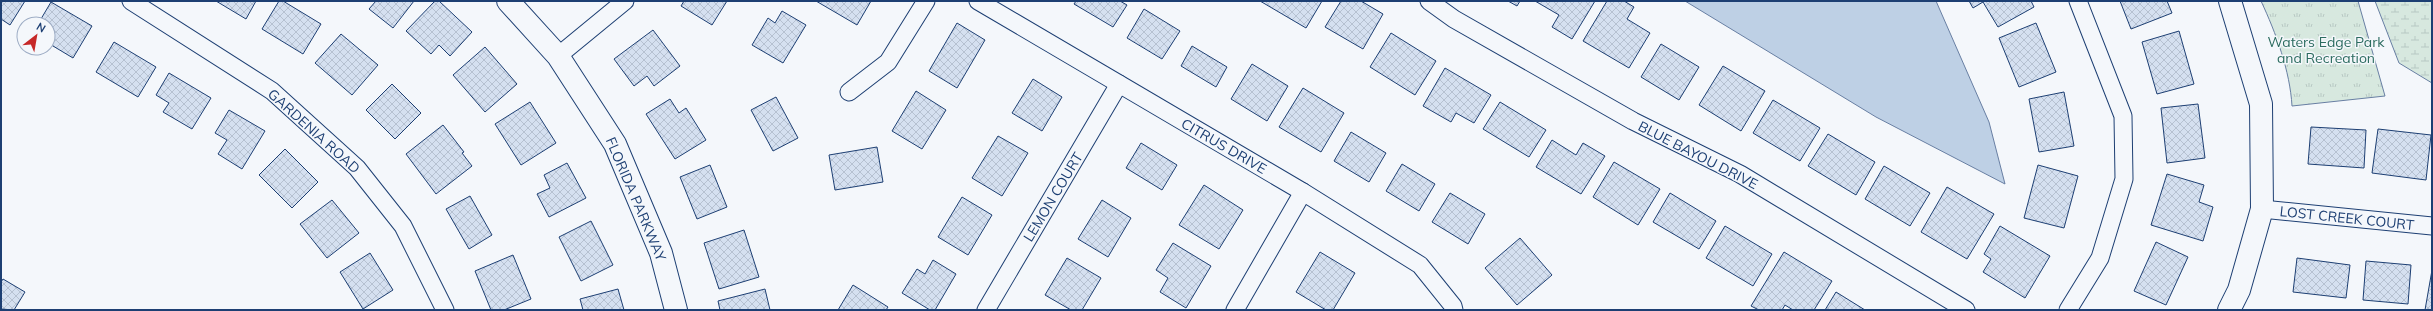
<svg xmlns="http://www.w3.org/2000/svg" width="2433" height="311" viewBox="0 0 2433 311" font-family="Mulish,sans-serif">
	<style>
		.wetland { fill: url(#wetland-marsh); stroke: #687fa3 }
		.park { fill: url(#park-tufts); stroke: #687fa3 }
		.water { fill: #bed0e5; stroke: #687fa3 }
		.building { fill: url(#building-cross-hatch); stroke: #1d3f73 }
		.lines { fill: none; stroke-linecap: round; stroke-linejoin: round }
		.street-casing { stroke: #1d3f73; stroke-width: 19 }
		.secondary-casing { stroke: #1d3f73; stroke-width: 24 }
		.street { stroke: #f4f7fb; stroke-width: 17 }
		.secondary { stroke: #f4f7fb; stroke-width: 22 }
		.labels { text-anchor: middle; stroke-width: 3; stroke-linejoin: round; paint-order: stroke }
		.park-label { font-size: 14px; fill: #2c6c60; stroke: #f4f7fb }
		.street-label { font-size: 14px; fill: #1d3f73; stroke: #f4f7fb }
	</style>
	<defs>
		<pattern id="wetland-marsh" width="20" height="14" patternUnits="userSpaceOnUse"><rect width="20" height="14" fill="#d7e8df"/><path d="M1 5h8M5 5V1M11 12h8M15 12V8" fill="none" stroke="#b8c8c3"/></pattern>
		<pattern id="park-tufts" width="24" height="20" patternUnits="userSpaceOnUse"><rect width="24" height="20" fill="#d7e8df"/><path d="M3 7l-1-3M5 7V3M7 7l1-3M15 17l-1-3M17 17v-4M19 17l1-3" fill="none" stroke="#b8c8c3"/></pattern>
		<pattern id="building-cross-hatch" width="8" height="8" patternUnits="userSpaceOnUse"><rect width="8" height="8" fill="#d5e0f0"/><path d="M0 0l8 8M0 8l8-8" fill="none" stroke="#b6c1d1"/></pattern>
	</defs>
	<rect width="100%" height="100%" fill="#f4f7fb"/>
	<polygon class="wetland" points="2375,1 2432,1 2432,83 2399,63"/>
	<path class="park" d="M2261,1H2358L2385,96L2292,106C2290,71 2276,33 2261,1Z"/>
	<polygon class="water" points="1685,1 1936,1 1989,122 2005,184 1876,117"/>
	<g class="building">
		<polygon points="1,1 25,1 10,25 1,19"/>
		<polygon points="216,1 256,1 246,19"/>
		<polygon points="279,1 283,1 321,24 303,54 262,29"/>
		<polygon points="376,1 414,1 393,28 369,9"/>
		<polygon points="435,1 439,1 472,32 450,56 439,45 431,54 406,31"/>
		<polygon points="684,1 727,1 712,25 681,6"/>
		<polygon points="816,1 871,1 857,25"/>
		<polygon points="1076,1 1120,1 1127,5 1113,27 1074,4"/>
		<polygon points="1260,1 1322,1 1306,28"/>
		<polygon points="1341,1 1361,1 1383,14 1363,49 1325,27"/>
		<polygon points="1508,1 1520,1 1517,6"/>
		<polygon points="1535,1 1595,1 1572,39 1552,27 1559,15"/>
		<polygon points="1607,1 1624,1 1634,7 1627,19 1650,33 1629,68 1583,41"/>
		<polygon points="1969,1 2031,1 2034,7 1998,27 1983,2 1973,8"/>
		<polygon points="2120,1 2167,1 2172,13 2131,29"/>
		<polygon points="51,2 92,26 73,58 48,43 48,24 38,24"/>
		<polygon points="1144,9 1180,31 1162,59 1127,38"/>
		<polygon points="782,11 806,25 783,63 752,45 768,18 775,23"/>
		<polygon points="957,23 985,40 957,88 929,71"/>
		<polygon points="2036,23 2056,72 2019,87 1999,38"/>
		<polygon points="653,30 680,66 654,86 647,76 634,86 614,59"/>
		<polygon points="2179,31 2194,84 2157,94 2142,42"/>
		<polygon points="1391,33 1436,61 1415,95 1370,67"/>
		<polygon points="341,34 378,65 352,95 315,63"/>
		<polygon points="114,42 156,67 138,97 96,72"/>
		<polygon points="1661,44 1699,67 1679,100 1641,77"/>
		<polygon points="1192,46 1227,67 1216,87 1181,66"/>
		<polygon points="485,47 517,84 485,112 453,75"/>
		<polygon points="1252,64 1288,86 1267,121 1231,99"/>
		<polygon points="1723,66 1765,91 1741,131 1699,105"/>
		<polygon points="1445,68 1491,95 1474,123 1456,113 1451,122 1423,106"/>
		<polygon points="169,73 211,98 192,129 163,112 169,103 156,95"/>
		<polygon points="1033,79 1062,97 1042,131 1012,113"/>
		<polygon points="392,84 421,113 395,139 366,110"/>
		<polygon points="1303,88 1344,113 1321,152 1279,127"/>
		<polygon points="916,91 946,110 922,149 892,131"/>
		<polygon points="2064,92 2074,146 2039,152 2029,99"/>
		<polygon points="776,97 798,138 773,151 751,110"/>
		<polygon points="670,99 679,113 686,108 706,140 675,159 646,114"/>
		<polygon points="1773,100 1820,128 1800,161 1753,133"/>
		<polygon points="530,102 556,143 521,165 495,124"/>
		<polygon points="1500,102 1546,130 1529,157 1483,129"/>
		<polygon points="2198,104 2205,158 2167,163 2161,108"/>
		<polygon points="229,110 265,131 242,169 218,154 227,140 215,133"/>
		<polygon points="443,125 464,152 462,153 472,166 436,194 406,154"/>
		<polygon points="2311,127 2366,130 2364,168 2308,164"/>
		<polygon points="2378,129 2431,135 2426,180 2372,173"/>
		<polygon points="1351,132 1386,153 1369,182 1334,161"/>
		<polygon points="1828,134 1875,162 1856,195 1808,166"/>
		<polygon points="998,136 1028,153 1002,196 972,178"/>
		<polygon points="1552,140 1576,155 1583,143 1605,156 1581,194 1536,167"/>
		<polygon points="1141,143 1177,165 1162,190 1126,168"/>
		<polygon points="877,147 883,182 835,190 829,155"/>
		<polygon points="285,149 318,182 292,208 259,175"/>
		<polygon points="1614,162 1660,189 1638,225 1593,197"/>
		<polygon points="567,163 586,198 549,217 537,194 550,188 544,175"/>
		<polygon points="1402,164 1435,184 1419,211 1386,191"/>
		<polygon points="710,165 727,207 697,219 680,177"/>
		<polygon points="2038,165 2078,176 2064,228 2024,218"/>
		<polygon points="1884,166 1930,193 1910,226 1865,199"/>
		<polygon points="2167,174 2204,185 2199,202 2213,207 2203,241 2151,225"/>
		<polygon points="1204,185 1243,210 1219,249 1179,225"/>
		<polygon points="1947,187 1994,214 1967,259 1921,232"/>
		<polygon points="1450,193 1485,214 1468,244 1432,222"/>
		<polygon points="1670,193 1716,221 1699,249 1653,222"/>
		<polygon points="470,196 492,235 469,249 446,209"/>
		<polygon points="962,197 992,215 968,255 938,237"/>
		<polygon points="332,200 359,233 327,258 300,224"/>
		<polygon points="1102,200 1131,218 1108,257 1078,239"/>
		<polygon points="591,221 613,265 581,281 559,237"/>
		<polygon points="1725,226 1772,254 1753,286 1706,258"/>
		<polygon points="2000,226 2050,256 2025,298 1983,272 1991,259 1984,254"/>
		<polygon points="744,230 759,277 719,289 704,243"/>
		<polygon points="1520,238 1552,275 1517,305 1485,268"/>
		<polygon points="2156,242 2188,257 2166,305 2134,291"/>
		<polygon points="1173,243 1211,266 1186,308 1160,292 1168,278 1156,270"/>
		<polygon points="1320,252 1355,273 1333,310 1326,310 1296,292"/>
		<polygon points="1784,252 1832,281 1814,310 1793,310 1785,305 1782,310 1759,310 1751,306"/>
		<polygon points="370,253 393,290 363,309 340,272"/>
		<polygon points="513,255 531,299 504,310 491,310 475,271"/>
		<polygon points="1067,258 1101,278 1082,310 1071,310 1045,295"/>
		<polygon points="2297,258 2350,265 2346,298 2293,292"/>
		<polygon points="933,260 956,274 935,310 930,310 902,293 917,269 925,274"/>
		<polygon points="2366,261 2411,265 2408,304 2363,300"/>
		<polygon points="2432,270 2432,310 2425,310"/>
		<polygon points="3,279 25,292 14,310 1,309 1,282"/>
		<polygon points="853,285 888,307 886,310 838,310"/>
		<polygon points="618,289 624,310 583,310 580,299"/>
		<polygon points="765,289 770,310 720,310 718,301"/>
		<polygon points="1836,292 1865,310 1825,310"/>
	</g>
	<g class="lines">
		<g class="street-casing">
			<g id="street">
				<polyline points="131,1 272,91 357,168 403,226 445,310"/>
				<polyline points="978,1 1303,192 1420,265 1453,306 1454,310"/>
				<polyline points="1429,1 1454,19 1633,121 1740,174 1966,310"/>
				<polyline points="558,56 625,1"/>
				<polyline points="849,92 888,62 926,1"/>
				<polyline points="2262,209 2432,226"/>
				<polyline points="986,310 1119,84"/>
				<polyline points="1235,310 1303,192"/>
				<polyline points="2068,310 2100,258 2124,179 2123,116 2078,1"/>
			</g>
		</g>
		<g class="secondary-casing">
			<g id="secondary">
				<polyline points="508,1 558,56 615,144 661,253 676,310"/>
				<polyline points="2229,310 2239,290 2262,209 2261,104 2230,1"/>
			</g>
		</g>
		<use href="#street" class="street"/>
		<use href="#secondary" class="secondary"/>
	</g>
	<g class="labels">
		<g class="park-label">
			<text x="2326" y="47">Waters Edge Park<tspan x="2326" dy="16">and Recreation</tspan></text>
		</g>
		<g class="street-label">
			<text transform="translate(314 131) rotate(42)" y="5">GARDENIA ROAD</text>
			<text transform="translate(1224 146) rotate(30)" y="5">CITRUS DRIVE</text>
			<text transform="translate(1698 155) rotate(27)" y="5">BLUE BAYOU DRIVE</text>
			<text transform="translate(1053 197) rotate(-59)" y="5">LEMON COURT</text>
			<text transform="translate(636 199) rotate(67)" y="5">FLORIDA PARKWAY</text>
			<text transform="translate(2347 218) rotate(6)" y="5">LOST CREEK COURT</text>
		</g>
	</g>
	<rect width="2433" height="311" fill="none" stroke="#1d3f73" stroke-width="4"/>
	<g transform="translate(36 36) rotate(31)"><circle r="19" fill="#f4f7fb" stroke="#9eadc5"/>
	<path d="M0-3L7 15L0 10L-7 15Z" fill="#c62828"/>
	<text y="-6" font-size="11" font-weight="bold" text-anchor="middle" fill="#1d3f73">N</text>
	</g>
</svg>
